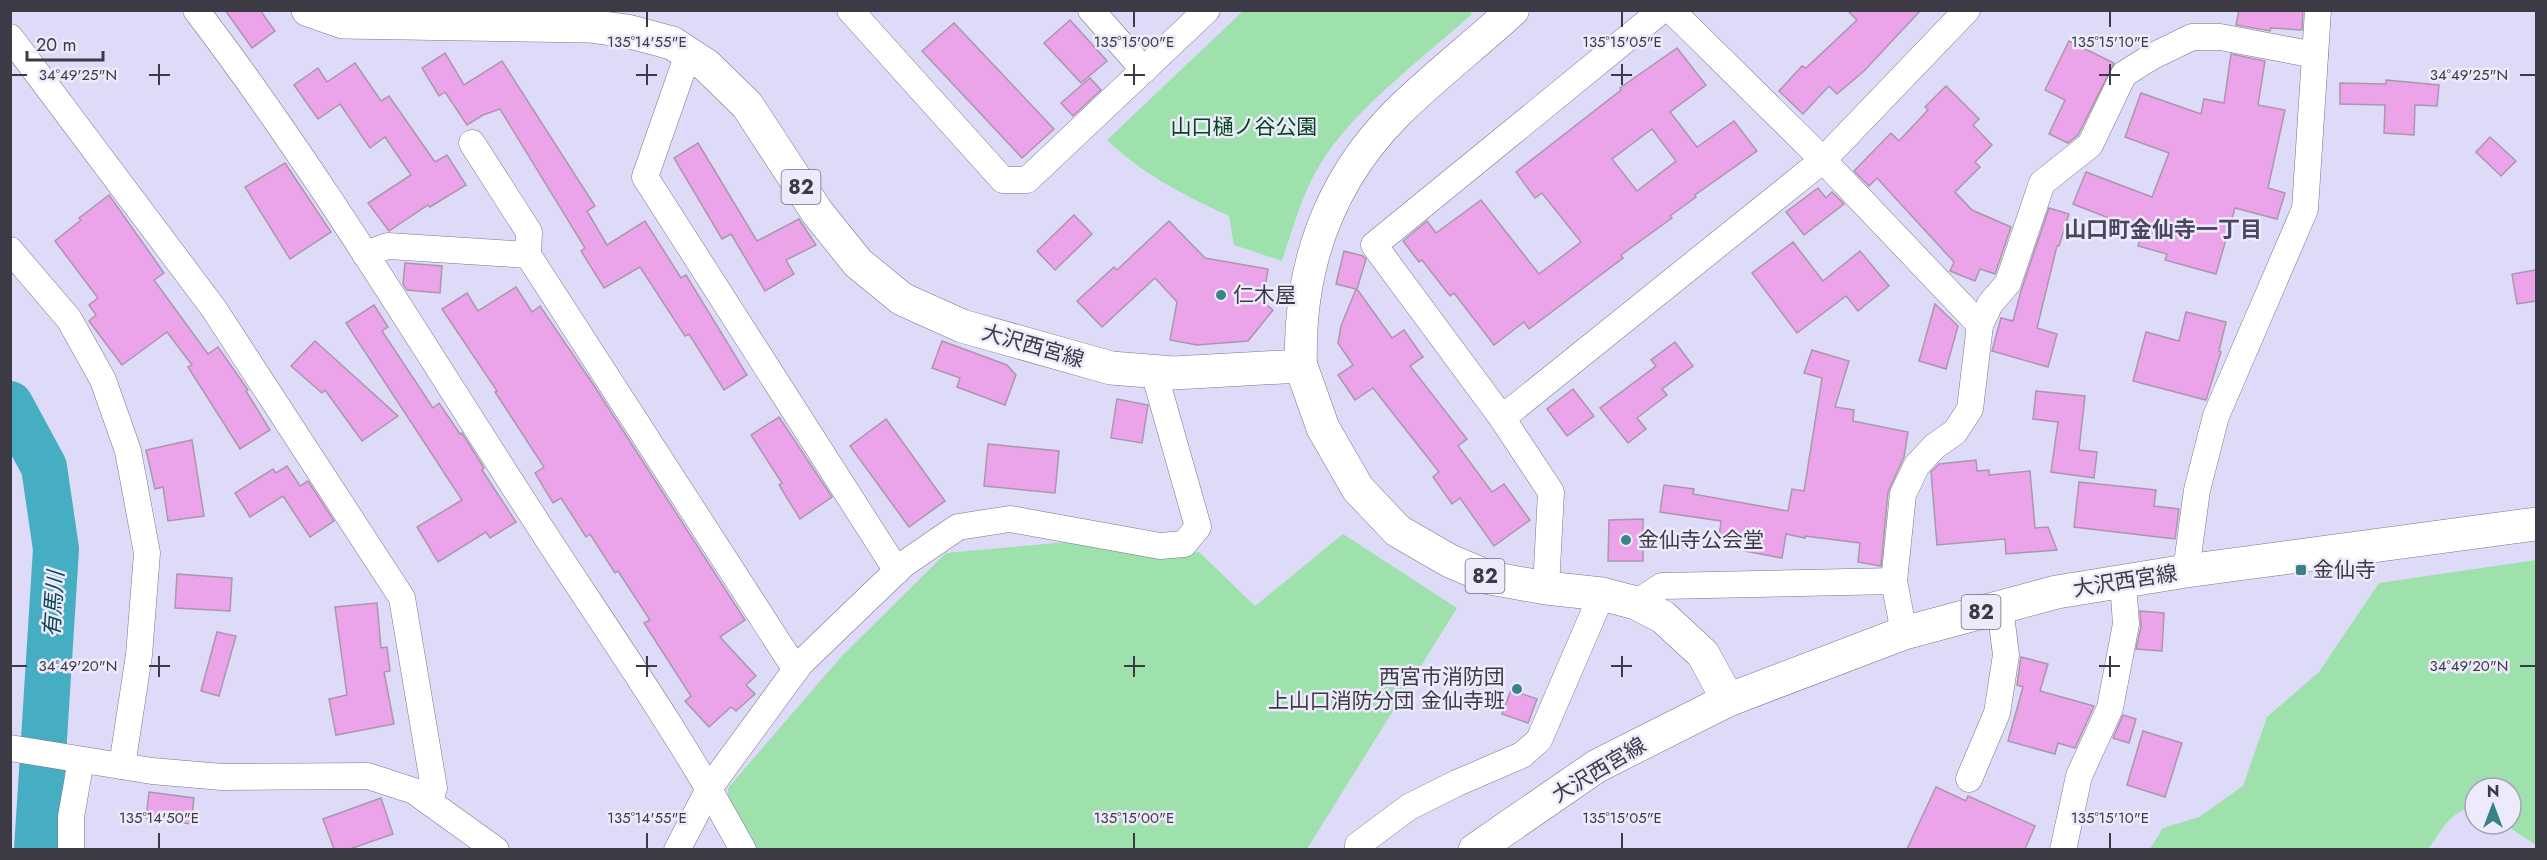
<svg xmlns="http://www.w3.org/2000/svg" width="2547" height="860" viewBox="0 0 2547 860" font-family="Jost,'Noto Sans JP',sans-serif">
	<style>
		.green { fill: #9ee1ac }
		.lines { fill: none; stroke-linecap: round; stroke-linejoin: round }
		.river { stroke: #45aec2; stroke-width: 46 }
		.building { fill: #eba3ea; stroke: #ac96ab; stroke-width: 1.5; fill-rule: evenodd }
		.minor-casing { stroke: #79768f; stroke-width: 27 }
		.tertiary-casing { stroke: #79768f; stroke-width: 33 }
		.primary-casing { stroke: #79768f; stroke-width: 34 }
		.minor { stroke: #fff; stroke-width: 26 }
		.tertiary { stroke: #fff; stroke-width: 32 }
		.primary { stroke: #fff; stroke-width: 33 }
		.ticks { fill: none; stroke: #3b3a45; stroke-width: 2 }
		.poi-dot { fill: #3a8286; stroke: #eceafb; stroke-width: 2 }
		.labels { text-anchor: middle; stroke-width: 5; stroke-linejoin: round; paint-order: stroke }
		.shield { fill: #eceafb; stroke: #706f7c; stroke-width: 1.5 }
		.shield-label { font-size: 20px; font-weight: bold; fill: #3b3a45 }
		.park-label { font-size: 21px; fill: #04461e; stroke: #eceafb }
		.poi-label { font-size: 21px; fill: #3b3a45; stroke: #eceafb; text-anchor: start }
		.street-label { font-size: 21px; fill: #3b3a45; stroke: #eceafb }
		.neighbourhood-label { font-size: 22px; font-weight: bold; fill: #49465e; stroke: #eceafb }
		.water-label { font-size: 22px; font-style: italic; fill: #094854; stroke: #eceafb }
		.ticks-label { font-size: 15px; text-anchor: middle; fill: #3b3a45; stroke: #eceafb; stroke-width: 5; stroke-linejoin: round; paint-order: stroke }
	</style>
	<rect width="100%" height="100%" fill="#dedbf8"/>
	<g class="green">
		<path d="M1468,11L1472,14C1424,57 1362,103 1326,155C1304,187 1294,225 1282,261L1234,245L1229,216C1182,194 1145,176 1107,140L1243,11Z"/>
		<polygon points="1343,534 1457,608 1307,849 726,850 728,788 841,657 946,553 1066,542 1199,552 1255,606"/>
		<path d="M2536,560V845L2504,824H2511V788H2475V809C2453,805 2439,835 2428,849H2150L2163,828L2199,817L2243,786L2267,717L2319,672L2379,583Z"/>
	</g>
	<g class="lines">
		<polyline class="river" points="10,404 44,467 56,549 37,850"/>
	</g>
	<g class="building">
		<polygon points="225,10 260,10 275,31 252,48"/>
		<polygon points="1847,10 1921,10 1864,71 1837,94 1829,86 1803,114 1779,91 1802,66 1806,68 1857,20"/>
		<polygon points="2239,10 2303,10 2302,30 2271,28 2270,31 2236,25"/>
		<polygon points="1070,20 1107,61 1081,83 1044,43"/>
		<polygon points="954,23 1054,129 1022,158 922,51"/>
		<polygon points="2069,41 2114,63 2078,135 2068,143 2049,134 2065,100 2045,90"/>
		<path d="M1677,48L1706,85L1670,112L1697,147L1734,121L1757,151L1695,195L1696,197L1670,216L1672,218L1621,255L1623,258L1553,311L1529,329L1524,322L1494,345L1454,293L1450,296L1422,260L1419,262L1403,241L1427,221L1436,233L1481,200L1539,274L1581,242L1542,193L1535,198L1516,172L1621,90L1620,88ZM1652,129L1676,161L1637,191L1612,159Z"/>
		<polygon points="445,53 464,85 502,61 595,206 587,211 607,245 645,221 681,278 686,275 747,375 724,390 689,334 685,336 640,267 604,288 581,251 585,248 500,109 483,115 467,125 445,92 439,96 422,68"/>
		<polygon points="2231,54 2265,61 2258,105 2285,110 2268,188 2285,193 2277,219 2235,208 2216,274 2165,260 2167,254 2138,246 2142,231 2073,204 2086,172 2152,197 2169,153 2125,137 2141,93 2201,114 2204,99 2224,103"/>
		<polygon points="355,63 381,101 389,96 435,162 447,155 466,185 430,207 428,205 389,231 368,203 411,175 385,137 370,148 340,104 318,119 294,85 318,68 327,82"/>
		<polygon points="1090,78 1101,90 1073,116 1061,103"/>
		<polygon points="2386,80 2439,85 2437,106 2415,105 2414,135 2384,133 2385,105 2340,104 2340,83 2386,84"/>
		<polygon points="1946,86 1979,119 1973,125 1992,145 1975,162 1980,167 1955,192 1972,210 2011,227 1995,274 1980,269 1975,281 1950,271 1954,262 1877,178 1869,186 1854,171 1891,133 1899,141 1928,110 1925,107"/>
		<polygon points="2490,137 2516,161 2501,176 2476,152"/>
		<polygon points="698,143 757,241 799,219 816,245 786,260 794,274 765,291 731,234 722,239 674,158"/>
		<polygon points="285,163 331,232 290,259 245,187"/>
		<polygon points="1818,188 1826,198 1832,192 1844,204 1804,235 1786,212"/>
		<polygon points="109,195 164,273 154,280 208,354 218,347 248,390 246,391 270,430 240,449 188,367 192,365 167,332 122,365 89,321 96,315 89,305 98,298 55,241 81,220 79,218"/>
		<polygon points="2049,208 2069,214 2059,246 2057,246 2037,328 2057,334 2048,367 1992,351 2001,318 2013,321 2021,291"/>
		<polygon points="1074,215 1092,234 1055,270 1037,251"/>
		<polygon points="1169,221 1205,258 1268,269 1263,302 1273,310 1248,341 1197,345 1170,340 1177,302 1155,278 1102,327 1077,301 1114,267 1117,270"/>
		<polygon points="1793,242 1823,281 1860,251 1889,286 1858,311 1846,296 1797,333 1752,273"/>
		<polygon points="1344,251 1363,256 1366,259 1357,289 1392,338 1404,330 1423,357 1410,366 1467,439 1458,446 1492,492 1504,484 1530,520 1494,546 1460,498 1452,504 1433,477 1439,472 1373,388 1355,400 1338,375 1353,365 1338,343 1341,326 1356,289 1336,284"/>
		<polygon points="405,263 442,266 440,293 407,290 403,284"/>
		<polygon points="2536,270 2536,301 2517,304 2512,274"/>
		<polygon points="516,287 532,312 540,306 593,384 745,620 720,637 756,676 746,685 755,694 736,711 731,707 709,727 685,701 691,696 644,623 650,620 618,571 615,573 590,534 586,537 561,498 553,503 535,473 544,467 495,392 497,391 442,309 467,293 478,311"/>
		<polygon points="1935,304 1958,326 1946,369 1919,361"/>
		<polygon points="374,305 388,327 382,331 433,408 439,403 460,434 462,433 484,468 482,470 516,522 490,538 486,532 438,562 417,527 462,500 346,323"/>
		<polygon points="2186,312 2226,322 2219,351 2221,352 2206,400 2133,381 2146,332 2179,341"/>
		<polygon points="315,341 398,416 362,441 325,390 322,393 291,366"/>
		<polygon points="942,341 1007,365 1016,375 1005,405 957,387 960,378 932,368"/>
		<polygon points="1675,342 1693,366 1662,389 1667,395 1637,418 1646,429 1628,443 1600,408 1656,366 1651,360"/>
		<polygon points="1812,350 1849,361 1835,407 1854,410 1853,421 1908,432 1904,457 1888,492 1881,566 1858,562 1860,543 1805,536 1805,538 1786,534 1782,558 1744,551 1745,543 1719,538 1721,521 1660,512 1664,485 1694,489 1693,494 1788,511 1792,489 1804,491 1822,378 1804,373"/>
		<polygon points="1573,389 1594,416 1567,436 1547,409"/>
		<polygon points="2036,391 2085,396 2079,450 2097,452 2094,478 2051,472 2058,422 2033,419"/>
		<polygon points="1117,399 1148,405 1142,443 1111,438"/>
		<polygon points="779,417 832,497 800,519 779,485 782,483 751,435"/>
		<polygon points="886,419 945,501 909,527 850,446"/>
		<polygon points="192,440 204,516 168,521 163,487 155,489 146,450"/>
		<polygon points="988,444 1059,451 1055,493 984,486"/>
		<polygon points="1976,460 1977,471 1989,470 1989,475 2030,471 2035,528 2048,527 2057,550 2006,554 2005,539 1937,545 1931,472 1939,464"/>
		<polygon points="287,466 300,486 308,481 334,521 310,537 283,496 250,517 235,493 273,469 276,473"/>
		<polygon points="2079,482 2156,490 2154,506 2179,509 2175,539 2074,527"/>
		<polygon points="1643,519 1643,561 1608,561 1609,520"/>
		<polygon points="177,574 232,578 230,611 175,608"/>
		<polygon points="377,603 381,648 387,647 390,671 384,672 394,724 336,735 329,699 347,695 335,607"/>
		<polygon points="2140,611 2164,613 2162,651 2136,649 2141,627"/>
		<polygon points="217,632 236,636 219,696 201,691"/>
		<polygon points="2021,657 2048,664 2040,691 2094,706 2075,748 2058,743 2055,754 2008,741 2023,687 2017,685"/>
		<polygon points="1511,690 1537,699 1528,723 1502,714"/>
		<polygon points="2123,715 2136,719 2129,743 2113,738"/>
		<polygon points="2143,731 2182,743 2165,797 2127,785"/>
		<polygon points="1936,787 1966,801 1968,796 2035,826 2025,849 1907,849"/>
		<polygon points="149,792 194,798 191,824 146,818"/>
		<polygon points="381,798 393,834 350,849 334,849 323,819"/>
	</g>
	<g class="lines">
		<g class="minor-casing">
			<g id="minor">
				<path d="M196,10C314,165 415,333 520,496C595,614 677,727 743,850"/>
				<polyline points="850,10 1003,180 1027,180 1207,10"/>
				<polyline points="1091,10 1144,70"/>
				<polyline points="1671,10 1823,160 1980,325"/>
				<polyline points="10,37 214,309 402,598 434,788 429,802"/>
				<polyline points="688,54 645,177 897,571"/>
				<polyline points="472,143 529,232 528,255"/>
				<polyline points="10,250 69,319 103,380 128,451 147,553 139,655 122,766"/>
				<polyline points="365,254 388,246 528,255 796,670"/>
				<polyline points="1502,418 1823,160 1967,10"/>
				<polyline points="2186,571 2197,490 2216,416 2305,209 2318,10"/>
				<polyline points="1546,588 1551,492 1502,418 1374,245 1662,10"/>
				<polyline points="1636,603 1662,586 1894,581"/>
				<polyline points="1904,633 1894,581 1903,494 1917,465 1935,446 1955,432 1970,409 1980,325 1990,304 2008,283 2042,183 2090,145 2124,74 2153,56 2192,37 2220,37 2315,55"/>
				<polyline points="10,748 152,771 222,777 368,776 414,791 496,850"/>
				<polyline points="1969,779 1997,713 2006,655 2000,607"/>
				<polyline points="71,850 71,817 81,760"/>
				<polyline points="677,850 710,787 800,664 904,564 958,527 1010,519 1160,546 1184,544 1198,527 1154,372"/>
				<polyline points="1358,850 1358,845 1409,807 1457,783 1522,755 1539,740 1602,594"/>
				<polyline points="2063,850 2079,776 2110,708 2126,624 2123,582"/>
			</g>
		</g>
		<g class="tertiary-casing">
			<path id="tertiary" d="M1301,366C1298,269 1328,182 1397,113C1433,77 1475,45 1513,10"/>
		</g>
		<g class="primary-casing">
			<g id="primary">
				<polyline points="308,10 343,22 589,26 627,31 672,43 706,65 747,105 817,212 858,263 902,299 962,326 1111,368 1174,373 1301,366 1323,428 1358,489 1398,531 1450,561 1490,578 1546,588 1602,594 1636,603 1663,617 1703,654 1728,700"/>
				<polyline points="1475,850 1597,766 1728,700 1904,633 2057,592 2186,571 2536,524"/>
			</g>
		</g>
		<use href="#minor" class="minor"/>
		<use href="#tertiary" class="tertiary"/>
		<use href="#primary" class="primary"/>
	</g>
	<path class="ticks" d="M647,12V27M1134,12V27M1622,12V27M2110,12V27M159,64V85M647,64V85M1134,64V85M1622,64V85M2110,64V85M12,75H27M149,75H170M636,75H657M1124,75H1145M1611,75H1632M2099,75H2120M2520,75H2535M159,656V677M647,656V677M1134,656V677M1622,656V677M2110,656V677M12,666H27M149,666H170M636,666H657M1124,666H1145M1611,666H1632M2099,666H2120M2520,666H2535M159,833V848M647,833V848M1134,833V848M1622,833V848M2110,833V848"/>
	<g class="poi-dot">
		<circle cx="1221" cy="295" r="6"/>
		<circle cx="1626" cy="540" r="6"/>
		<rect x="2295" y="564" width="12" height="12" rx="3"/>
		<circle cx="1517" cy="689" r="6"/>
	</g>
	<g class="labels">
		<g class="shield">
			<rect x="781.5" y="170" width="39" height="34" rx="4.5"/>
			<rect x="1465.5" y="559" width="39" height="34" rx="4.5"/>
			<rect x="1961.5" y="595" width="39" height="34" rx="4.5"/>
		</g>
		<g class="shield-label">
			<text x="801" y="194">82</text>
			<text x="1485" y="583">82</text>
			<text x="1981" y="619">82</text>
		</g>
		<g class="park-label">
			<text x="1244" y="134">山口樋ノ谷公園</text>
		</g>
		<g class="poi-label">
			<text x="1233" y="302">仁木屋</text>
			<text x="1638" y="547">金仙寺公会堂</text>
			<text x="2313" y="577">金仙寺</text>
			<text x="1505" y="684" text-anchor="end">西宮市消防団<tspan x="1505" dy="24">上山口消防分団 金仙寺班</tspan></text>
		</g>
		<g class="street-label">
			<text transform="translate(1033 346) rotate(16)" y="7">大沢西宮線</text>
			<text transform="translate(2125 581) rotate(-9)" y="7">大沢西宮線</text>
			<text transform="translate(1599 770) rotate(-31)" y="7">大沢西宮線</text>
		</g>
		<g class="neighbourhood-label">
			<text x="2163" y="237">山口町金仙寺一丁目</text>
		</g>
		<g class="water-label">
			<text transform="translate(53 604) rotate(-86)" y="8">有馬川</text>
		</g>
	</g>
	<g class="ticks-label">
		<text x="647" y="47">135°14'55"E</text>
		<text x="1134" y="47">135°15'00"E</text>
		<text x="1622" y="47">135°15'05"E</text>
		<text x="2110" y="47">135°15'10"E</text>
		<text x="78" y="80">34°49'25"N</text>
		<text x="2469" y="80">34°49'25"N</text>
		<text x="78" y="671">34°49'20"N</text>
		<text x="2469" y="671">34°49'20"N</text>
		<text x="159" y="823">135°14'50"E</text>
		<text x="647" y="823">135°14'55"E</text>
		<text x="1134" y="823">135°15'00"E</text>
		<text x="1622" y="823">135°15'05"E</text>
		<text x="2110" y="823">135°15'10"E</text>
	</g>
	<rect width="2547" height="860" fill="none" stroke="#3b3a45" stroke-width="24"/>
	<g transform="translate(2493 806)"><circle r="28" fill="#eceafb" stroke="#a5a4b2" stroke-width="1.5"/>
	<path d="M0-4.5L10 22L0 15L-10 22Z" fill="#3a8286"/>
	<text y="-9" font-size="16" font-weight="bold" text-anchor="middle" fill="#3b3a45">N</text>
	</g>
	<path d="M27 51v9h76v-9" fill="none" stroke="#3b3a45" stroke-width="3"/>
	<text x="36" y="51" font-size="18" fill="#3b3a45" stroke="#eceafb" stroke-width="4.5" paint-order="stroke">20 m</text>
</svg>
